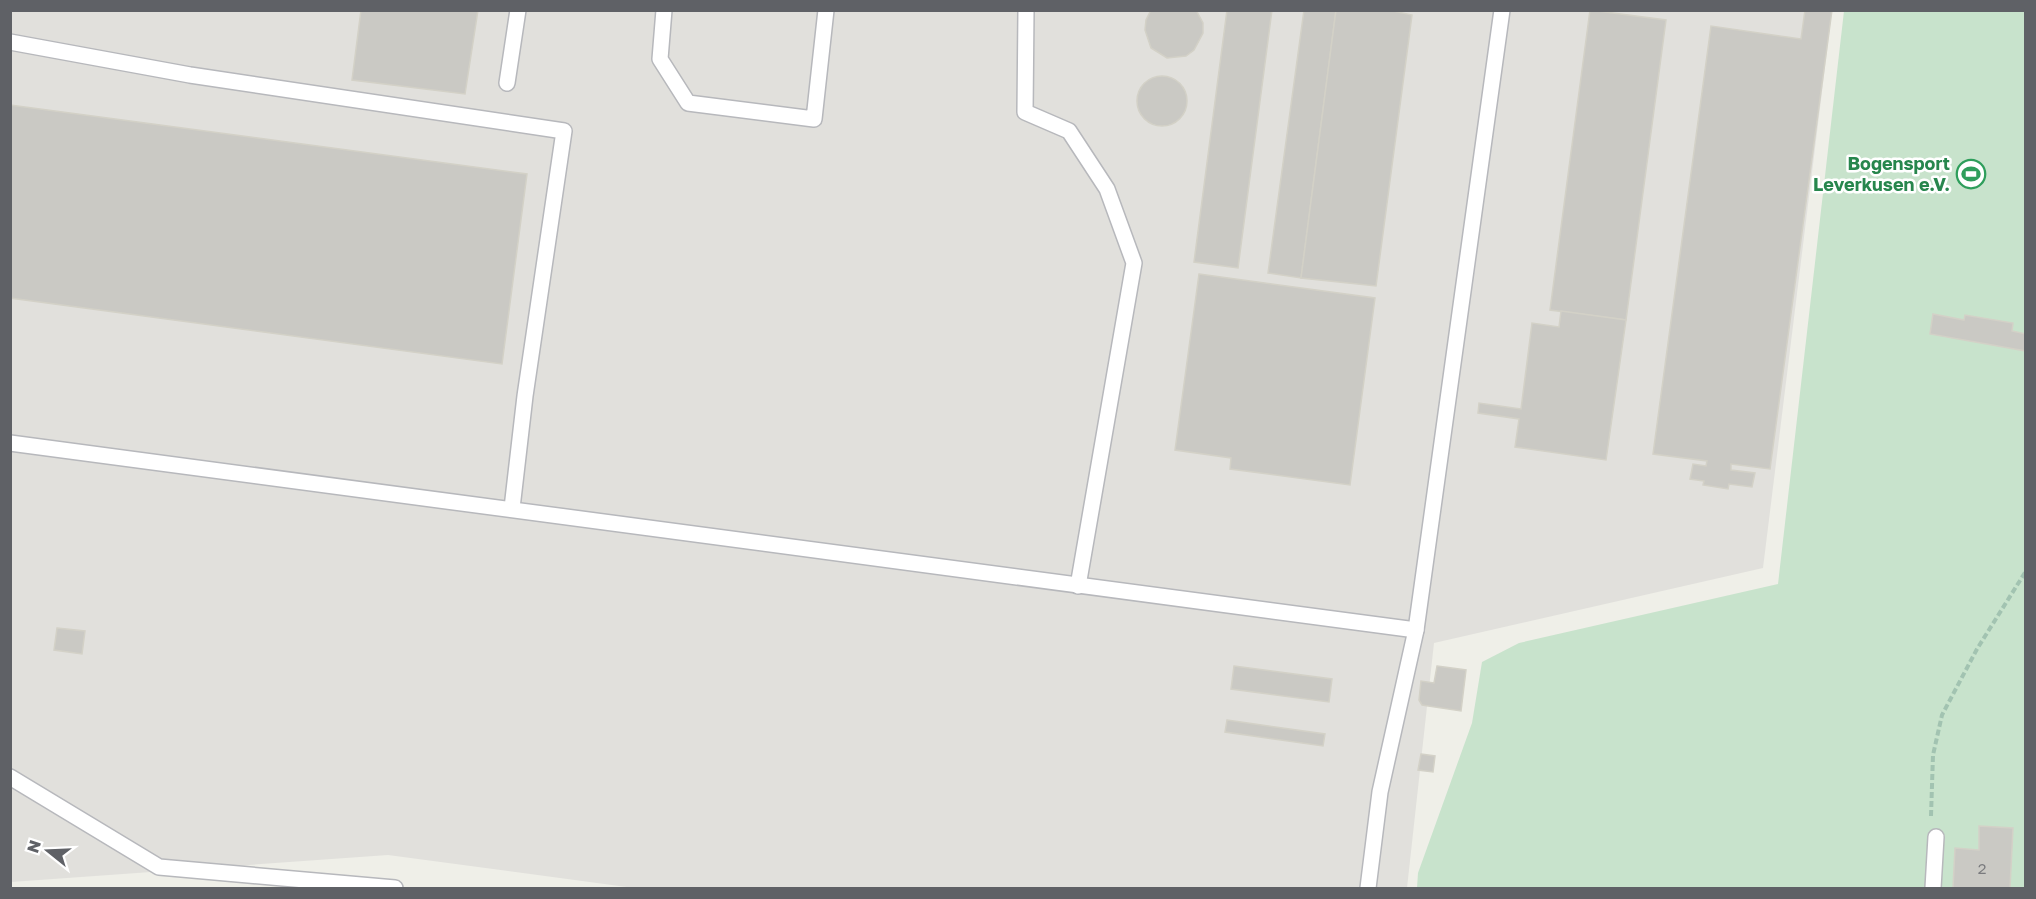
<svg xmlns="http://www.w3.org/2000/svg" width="2036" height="899" viewBox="0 0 2036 899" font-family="'Golos Text',sans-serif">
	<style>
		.industrial { fill: #e1e0dc }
		.green { fill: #c8e3cc }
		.building { fill: #cac9c4; stroke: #d3d1c7; stroke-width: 1.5 }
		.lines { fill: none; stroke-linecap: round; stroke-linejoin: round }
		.lane-casing { stroke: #b7b8bc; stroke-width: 18 }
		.path { stroke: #a2c3b1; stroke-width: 4; stroke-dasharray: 6 3; stroke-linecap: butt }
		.lane { stroke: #fff; stroke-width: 15 }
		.labels { text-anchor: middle; stroke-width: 5; stroke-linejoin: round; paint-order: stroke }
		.number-label { font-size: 15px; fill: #7a7b7e }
		.leisure-label { font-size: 18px; font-weight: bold; fill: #27864d; stroke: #fff; text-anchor: end }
	</style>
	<rect width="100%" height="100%" fill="#efefe8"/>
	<polygon class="industrial" points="11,11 1832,11 1763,568 1434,643 1407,888 634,888 388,855 11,882"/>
	<polygon class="green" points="1844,11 2025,11 2025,888 1417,888 1418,873 1472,723 1482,662 1519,643 1778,584"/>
	<g class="building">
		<polygon points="361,10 478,10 465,94 352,80"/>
		<polygon points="1151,10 1196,10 1203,23 1203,33 1194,50 1186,56 1167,58 1151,48 1145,30 1146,20"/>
		<polygon points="1227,10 1272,10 1238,268 1194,262"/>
		<polygon points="1304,10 1336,10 1301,278 1268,273"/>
		<polygon points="1336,10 1389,10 1412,15 1376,286 1301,278"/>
		<polygon points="1590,10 1666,20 1626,320 1550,310"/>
		<polygon points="1805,10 1832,10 1770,469 1731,464 1731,470 1755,473 1752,487 1729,484 1728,489 1703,485 1704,481 1690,479 1693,464 1706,466 1707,461 1653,454 1711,26 1801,39"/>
		<circle cx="1162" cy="101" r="25"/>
		<polygon points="10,105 527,174 502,364 10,298"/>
		<polygon points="1199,274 1375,298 1350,485 1230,469 1231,458 1175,450"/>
		<polygon points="1561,311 1626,320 1606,460 1515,447 1519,419 1478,413 1479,403 1521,409 1532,323 1559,327"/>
		<polygon points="1933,314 1964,320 1965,315 2013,323 2012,331 2026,334 2026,351 1930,334"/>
		<polygon points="57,628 85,631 82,654 54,650"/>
		<polygon points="1234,666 1332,679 1329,702 1231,689"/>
		<polygon points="1437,666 1466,670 1461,711 1422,705 1419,700 1421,681 1434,683"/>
		<polygon points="1227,720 1325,734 1323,746 1225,732"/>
		<polygon points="1421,754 1435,756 1433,772 1418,770"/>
		<polygon points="1979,826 2013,828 2010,888 1953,888 1955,848 1979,850"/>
	</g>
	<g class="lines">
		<g class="lane-casing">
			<g id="lane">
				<polyline points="664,10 660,59 688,103 814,119 826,10"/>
				<polyline points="1026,10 1025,112 1069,131 1107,189 1134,263 1078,586"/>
				<polyline points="10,42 190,75 564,131 525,396 512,508"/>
				<polyline points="507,83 518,10"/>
				<polyline points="10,443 1416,630"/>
				<polyline points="10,777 159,867 395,888"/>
				<polyline points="1368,888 1380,792 1416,630 1502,10"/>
				<polyline points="1933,888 1936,837"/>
			</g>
		</g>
		<polyline class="path" points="1931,816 1933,755 1942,715 1977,649 2026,571"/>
		<use href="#lane" class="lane"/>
	</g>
	<defs>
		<g id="stadium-ring" transform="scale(1.5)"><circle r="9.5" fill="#fff" stroke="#2e9e5b" stroke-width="1.5"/><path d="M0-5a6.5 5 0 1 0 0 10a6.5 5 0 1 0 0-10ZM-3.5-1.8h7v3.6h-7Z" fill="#2e9e5b"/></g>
	</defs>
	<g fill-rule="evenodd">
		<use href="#stadium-ring" x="1971" y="174"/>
	</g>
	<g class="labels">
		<g class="number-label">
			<text x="1982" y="874">2</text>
		</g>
		<g class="leisure-label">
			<text x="1950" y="170">Bogensport<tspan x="1950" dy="21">Leverkusen e.V.</tspan></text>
		</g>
	</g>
	<rect width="2036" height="899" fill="none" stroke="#5f6166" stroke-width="24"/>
	<g transform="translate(48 851) rotate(288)" stroke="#ffffff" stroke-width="4.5" paint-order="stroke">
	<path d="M0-4.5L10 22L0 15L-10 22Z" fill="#5f6166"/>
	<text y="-9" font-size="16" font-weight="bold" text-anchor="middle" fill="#5f6166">N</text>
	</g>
</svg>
